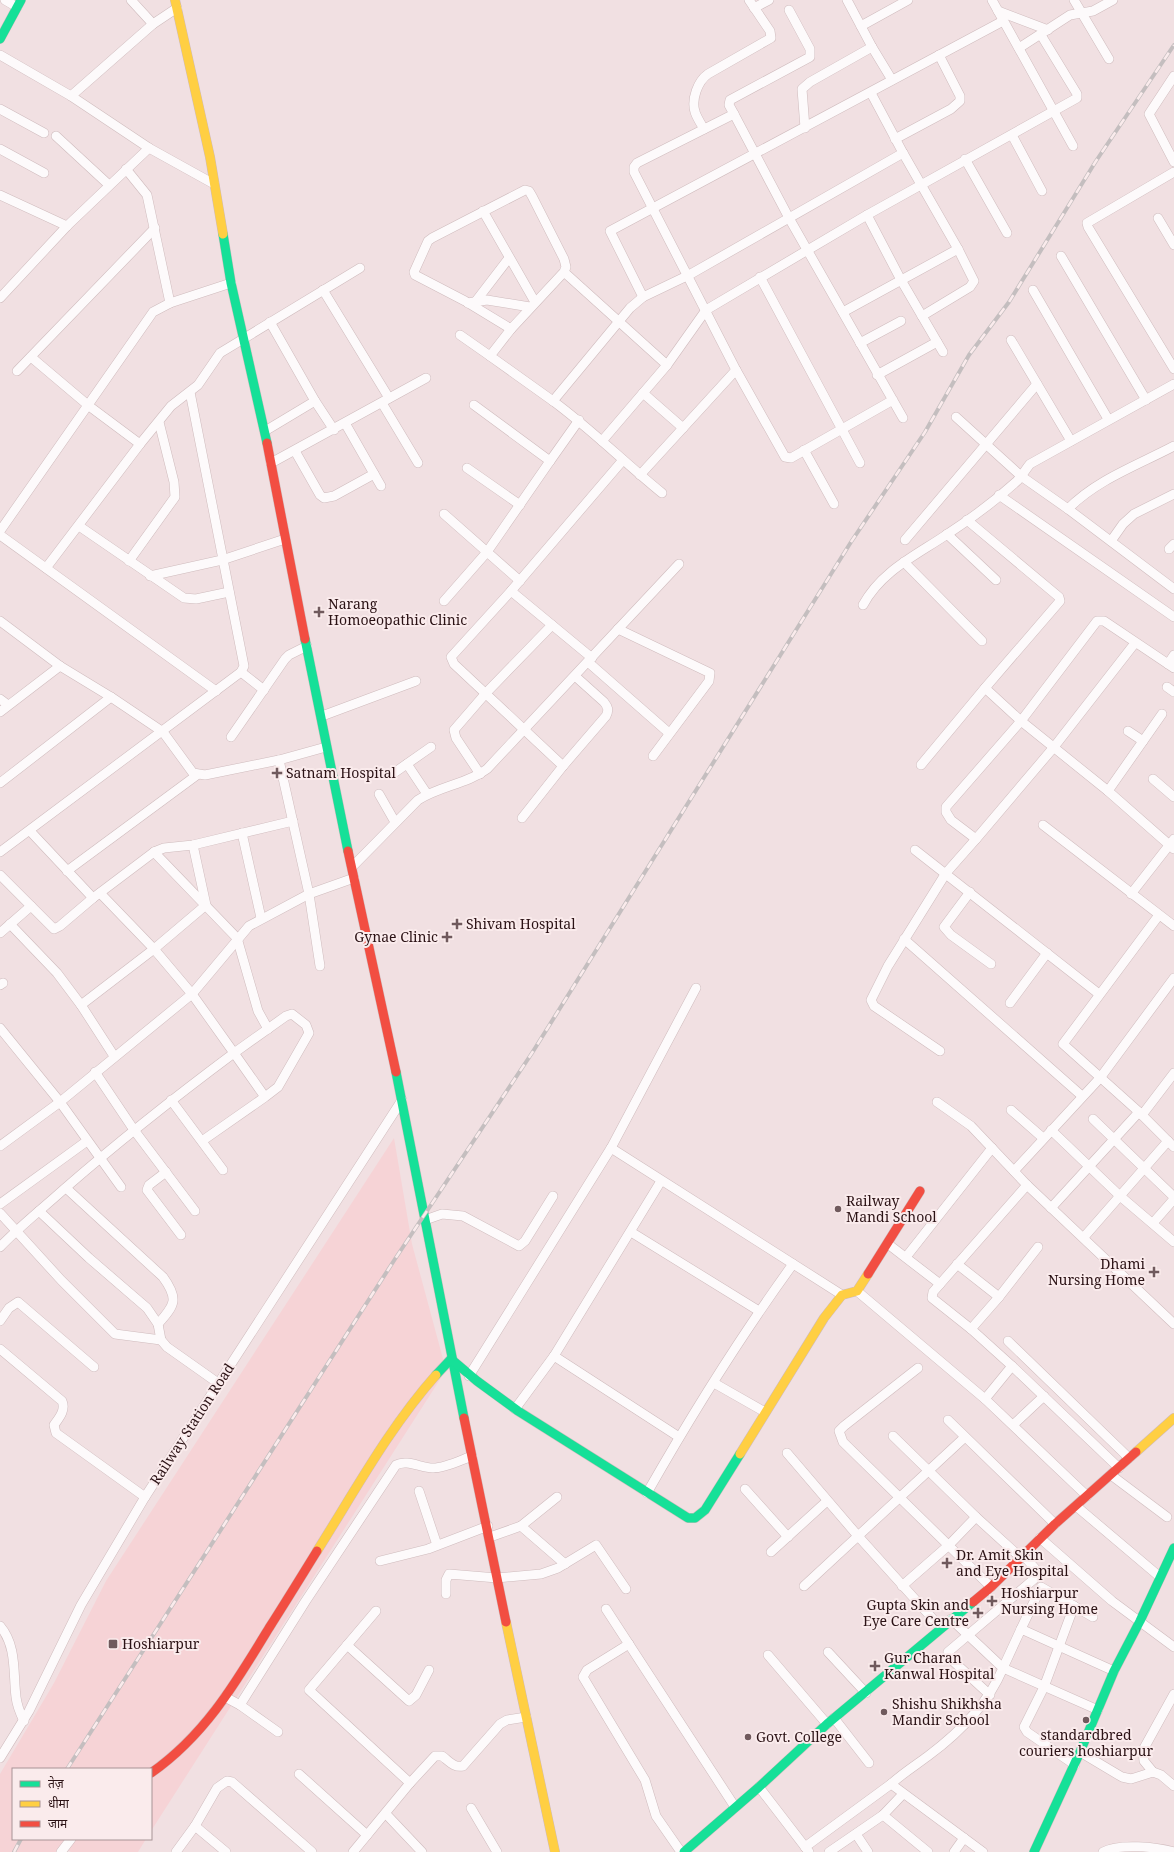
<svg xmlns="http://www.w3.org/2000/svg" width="1174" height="1852" viewBox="0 0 1174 1852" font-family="'Noto Serif','Noto Sans Devanagari',serif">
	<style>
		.built { fill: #f6d3d6 }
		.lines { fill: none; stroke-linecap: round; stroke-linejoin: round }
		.street-casing { stroke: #cfbbbd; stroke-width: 10 }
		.fast-casing { stroke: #cfbbbd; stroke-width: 10 }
		.slow-casing { stroke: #cfbbbd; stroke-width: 10 }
		.jam-casing { stroke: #cfbbbd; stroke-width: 10 }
		.street { stroke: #fdfafb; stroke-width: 9 }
		.fast { stroke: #16e098; stroke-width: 9 }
		.slow { stroke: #ffcf43; stroke-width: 9 }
		.jam { stroke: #f24e42; stroke-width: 9 }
		.rail-casing { stroke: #c4bebf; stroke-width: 4 }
		.rail { stroke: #faebec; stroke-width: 2.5; stroke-dasharray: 8; stroke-linecap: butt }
		.poi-dot { fill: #705a5d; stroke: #faebec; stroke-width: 1.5 }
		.labels { text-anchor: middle; stroke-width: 4; stroke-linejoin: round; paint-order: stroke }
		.poi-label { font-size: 14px; fill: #2b1215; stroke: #faebec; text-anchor: start }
		.street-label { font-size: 14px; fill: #2b1215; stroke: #faebec }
	</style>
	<rect width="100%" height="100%" fill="#f1e0e2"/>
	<polygon class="built" points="394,1138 412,1244 446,1370 151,1831 151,1769 13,1769 13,1839 146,1839 138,1852 71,1852 66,1849 65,1852 0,1852 0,1774 54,1683 106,1581"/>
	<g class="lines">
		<g class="street-casing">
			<g id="street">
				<polyline points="5,0 17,7"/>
				<polyline points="131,0 153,24"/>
				<polyline points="847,0 872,47 892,80"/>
				<polyline points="992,0 1073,146"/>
				<polyline points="1074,0 1109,59"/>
				<polyline points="754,8 769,0"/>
				<polyline points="998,11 1048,30"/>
				<polyline points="861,26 908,0"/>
				<polyline points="1019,48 1070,15 1093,11 1113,0"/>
				<polyline points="0,55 71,96 149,148 214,184"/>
				<polyline points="1174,76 1149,114 1174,162"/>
				<polyline points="871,93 903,153 958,249 974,281 970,287 922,316"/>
				<polyline points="71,96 153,24 177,8"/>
				<polyline points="0,109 44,133"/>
				<polyline points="734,114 729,105 730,100 810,57 810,49 789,10"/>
				<polyline points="805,128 802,89 810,82 872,47"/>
				<path d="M704,129C701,124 697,118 695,112C691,99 698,81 708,74L771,38L770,31L749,0"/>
				<polyline points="1012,135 1042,191"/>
				<polyline points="56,136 109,185"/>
				<polyline points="895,139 951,109 960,101 960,96 939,55"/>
				<polyline points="0,149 44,173"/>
				<polyline points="965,159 1007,233"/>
				<polyline points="126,169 147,195 170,303"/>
				<polyline points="1174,172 1087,223 1088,227 1174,369"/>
				<polyline points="0,195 67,226"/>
				<polyline points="483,211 535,302"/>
				<polyline points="867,215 901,280 943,352"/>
				<polyline points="1158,218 1174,245"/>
				<polyline points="1061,256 1146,400"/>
				<polyline points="564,272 566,267 564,259 532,196 529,191 525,190 432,238 428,241 414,272 415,275 465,301 511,329 564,272 667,365"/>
				<polyline points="760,277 860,463"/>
				<polyline points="323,290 389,398"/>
				<polyline points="1033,290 1108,419"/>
				<polyline points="643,297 610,231 1003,21"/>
				<polyline points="0,298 67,226 149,148"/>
				<polyline points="476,301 509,258"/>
				<polyline points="468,303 487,300 530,307"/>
				<polyline points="843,312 958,249"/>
				<polyline points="270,322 315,401 334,430"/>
				<polyline points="511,329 490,356 553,401"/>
				<polyline points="460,335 490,356"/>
				<polyline points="1011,340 1071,441"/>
				<polyline points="860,343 901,321"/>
				<polyline points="31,357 89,406 140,444"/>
				<polyline points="17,371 155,228"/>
				<polyline points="877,375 937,342"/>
				<polyline points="643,393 683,428"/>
				<polyline points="893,400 791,458 785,457 736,370 634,172 634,167 637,163 734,114 789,218 903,418"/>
				<polyline points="382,403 418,463"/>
				<polyline points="474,405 550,461 579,420"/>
				<polyline points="956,417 1021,476 1068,509 1174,589"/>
				<polyline points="345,423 381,486"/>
				<polyline points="265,431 315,401"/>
				<polyline points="602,441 667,365 706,310 867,215 1077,98 1077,94 1041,35"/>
				<polyline points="804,450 834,504"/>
				<polyline points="295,451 320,495 324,498 334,496 374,474"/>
				<polyline points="271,463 426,378"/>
				<polyline points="467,468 520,505"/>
				<polyline points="640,475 736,370"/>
				<path d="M662,493C625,463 591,429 553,401L630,308L643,297L689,275L903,153"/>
				<polyline points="999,495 1174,617"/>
				<path d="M1068,509C1096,480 1138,465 1174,446"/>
				<polyline points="444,514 520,581"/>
				<polyline points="79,526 184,598 196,599 229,592"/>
				<polyline points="0,531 153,312 170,303 231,283"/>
				<polyline points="947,534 996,580"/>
				<polyline points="0,535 216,691"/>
				<polyline points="905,540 1037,384"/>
				<polyline points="1111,541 1123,524 1134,514 1174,494"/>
				<polyline points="1169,549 1174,544"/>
				<polyline points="129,561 175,497 174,482 159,422"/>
				<polyline points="904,562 982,641"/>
				<polyline points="46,568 140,444 171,406 198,385 220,353 360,268"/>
				<polyline points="150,576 222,560 285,539"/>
				<polyline points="511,591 592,658"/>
				<polyline points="444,601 487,552 550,461"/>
				<path d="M863,605C882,570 917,555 949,533C972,518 996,500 1017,481C1022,476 1025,470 1030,464L1174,384"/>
				<polyline points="0,621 60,666 111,697 163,732 193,773 205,775 279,760 326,747"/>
				<polyline points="618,629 710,673 709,681 653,756"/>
				<polyline points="1135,643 1054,747 976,839 951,820 946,812 946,807 1021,721 1097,621 1104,621 1174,668"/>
				<polyline points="588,662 669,733"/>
				<polyline points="1168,664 1174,655"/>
				<polyline points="241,672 264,690"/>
				<polyline points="1167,687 1174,692"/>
				<polyline points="985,688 1021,721 1108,791 1174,849"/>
				<polyline points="0,699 8,705"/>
				<polyline points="0,712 60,666"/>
				<polyline points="322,716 416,681"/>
				<polyline points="1128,731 1143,741"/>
				<polyline points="231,737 285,659 289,655 307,646"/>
				<polyline points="279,760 309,894 320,966"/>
				<polyline points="407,764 427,794"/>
				<polyline points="921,765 985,688 1060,601 1059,597 967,520"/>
				<polyline points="563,766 454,664 451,657 511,591 623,460"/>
				<polyline points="480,774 456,738 454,730 486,693 552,625"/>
				<polyline points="391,775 431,747"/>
				<polyline points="1153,779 1174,797"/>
				<polyline points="0,783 111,697"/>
				<polyline points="1108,791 1162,714"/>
				<polyline points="379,794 395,822"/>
				<path d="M522,818L563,766L606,716C609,710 608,707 604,702L575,676"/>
				<polyline points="1043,825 1174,926"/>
				<polyline points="30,831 93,898"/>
				<polyline points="242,833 261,918"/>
				<polyline points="915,850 1099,994"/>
				<polyline points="0,852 241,672 244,666 190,392"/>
				<polyline points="154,852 164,848 193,845 293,821"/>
				<path d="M352,867L418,800C440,786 467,784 487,769L679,564"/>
				<polyline points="67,871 197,775"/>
				<polyline points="0,875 54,929 60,926 93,898 154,852 237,938 258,1011 268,1029"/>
				<polyline points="970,892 944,927 951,935 991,964"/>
				<polyline points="1131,894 1174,839"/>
				<polyline points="1159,915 1063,1044 1139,1112 1174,1147"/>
				<polyline points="10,924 57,973 81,1005 114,1056"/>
				<polyline points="0,933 31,906"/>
				<polyline points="904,939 1082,1096"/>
				<polyline points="0,985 3,983"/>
				<polyline points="1010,1003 1047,953"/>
				<polyline points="81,1005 154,949 206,905 193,845"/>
				<polyline points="0,1028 60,1102 121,1187"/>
				<polyline points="940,1051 874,1006 871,1000 888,966 946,873 976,839"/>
				<polyline points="95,1072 134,1130 195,1211"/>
				<polyline points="171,1100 223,1170"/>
				<polyline points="937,1102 971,1126 1027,1185 1174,1324"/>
				<polyline points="1011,1110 1043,1138"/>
				<polyline points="1142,1115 1174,1073"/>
				<polyline points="1093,1119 1174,1197"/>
				<polyline points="1051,1130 1120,1196 1174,1242"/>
				<polyline points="202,1141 265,1097 278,1087 309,1033 306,1025 292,1014 286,1016 234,1053 265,1097"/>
				<polyline points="0,1146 60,1102 192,994 249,926 309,894 354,878"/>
				<polyline points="611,1148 696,988"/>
				<polyline points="1014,1171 1100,1078 1174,978"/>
				<polyline points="166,1172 149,1185 147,1190 181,1235"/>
				<polyline points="1027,1185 940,1284 933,1292 932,1298 971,1329 1012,1366 1119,1468"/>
				<path d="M66,1188L163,1277C179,1299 175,1305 158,1324"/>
				<polyline points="0,1204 87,1141"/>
				<polyline points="1051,1208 1139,1112"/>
				<polyline points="39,1211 89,1258 147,1308 158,1324 161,1340 167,1347 218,1383"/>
				<polyline points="0,1213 61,1280 115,1334 161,1340"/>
				<polyline points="425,1220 442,1214 463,1216 519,1246 525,1241 553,1196"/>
				<polyline points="1153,1223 1174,1199"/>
				<polyline points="631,1232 759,1311"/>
				<polyline points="1084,1237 1168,1141"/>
				<polyline points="888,1244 940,1284"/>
				<path d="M0,1247C20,1226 42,1209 63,1190C118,1142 175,1097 234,1053L192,994L154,949L100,893"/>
				<polyline points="906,1257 992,1148"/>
				<polyline points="957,1264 999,1297"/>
				<polyline points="857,1291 985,1399 1087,1496"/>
				<polyline points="0,1321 9,1308 18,1302 94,1367"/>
				<polyline points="971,1329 999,1297 1038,1247"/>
				<polyline points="1008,1341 1129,1458"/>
				<path d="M0,1349L62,1401C66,1410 59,1418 54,1425L56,1433L145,1497"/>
				<polyline points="554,1356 679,1437"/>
				<polyline points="918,1368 844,1426 839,1431 843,1442 991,1587"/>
				<polyline points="469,1376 611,1148 842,1295"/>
				<polyline points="714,1383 765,1412"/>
				<polyline points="985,1399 1012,1366"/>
				<polyline points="515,1409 554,1356 661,1181"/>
				<polyline points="948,1420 1055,1524"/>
				<polyline points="1013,1425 1044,1396"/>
				<polyline points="893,1436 976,1517 1020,1557"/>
				<polyline points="787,1453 858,1536 941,1628"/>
				<polyline points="1111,1475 1167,1517"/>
				<polyline points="745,1489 788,1537"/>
				<polyline points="419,1491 437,1545"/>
				<path d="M647,1493C692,1414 740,1337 793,1264"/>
				<polyline points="1076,1506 1160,1577"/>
				<polyline points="521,1526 565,1564"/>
				<polyline points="490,1537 521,1526 557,1497"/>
				<polyline points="1040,1538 1112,1601 1174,1647"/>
				<polyline points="771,1552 827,1501"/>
				<polyline points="380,1561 428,1549 488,1526"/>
				<polyline points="804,1586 965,1437"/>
				<polyline points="902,1586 949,1545 976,1517"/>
				<polyline points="446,1594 446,1580 449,1574 497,1578 541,1574 558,1568 596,1545 626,1589"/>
				<polyline points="1074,1606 1044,1687 1024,1727 1027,1732 1075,1765"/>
				<polyline points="606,1609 735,1807"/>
				<polyline points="376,1611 309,1690 410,1783"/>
				<path d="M951,1619L1003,1668C988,1704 959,1733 928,1756C916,1765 903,1773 891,1784L983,1852"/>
				<path d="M0,1626C17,1646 13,1673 16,1697C17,1706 20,1713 24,1721"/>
				<polyline points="1021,1629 1041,1587 1093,1617"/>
				<polyline points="629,1644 587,1670 583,1677 645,1780 656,1816 681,1852"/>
				<polyline points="347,1645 409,1701 416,1695 429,1670"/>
				<polyline points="828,1652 866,1693"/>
				<polyline points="768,1655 827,1724"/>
				<polyline points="990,1695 953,1661 948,1652 1040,1574 1023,1555"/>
				<polyline points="225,1697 240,1705 278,1732"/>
				<path d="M240,1705L305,1602L396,1465C407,1459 421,1468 433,1468C445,1468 461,1460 472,1456"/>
				<polyline points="1098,1710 1003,1668 1021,1629 1114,1671"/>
				<polyline points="834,1718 869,1763"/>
				<polyline points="1080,1752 1122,1777 1131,1779 1153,1772 1161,1775 1174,1786"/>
				<polyline points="0,1758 29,1711 81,1605 145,1497 402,1100"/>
				<polyline points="1153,1772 1144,1761 1143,1750 1174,1694"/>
				<polyline points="299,1774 367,1835"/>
				<polyline points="759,1787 809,1852"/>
				<polyline points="471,1808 497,1852"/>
				<polyline points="386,1814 422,1852"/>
				<polyline points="883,1815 928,1852"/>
				<polyline points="195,1826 226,1852"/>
				<polyline points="856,1834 868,1852"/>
				<polyline points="805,1847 891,1784"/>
				<polyline points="61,1852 71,1839"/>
				<polyline points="176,1852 195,1826 217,1788 227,1781 232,1782 312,1852"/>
				<path d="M353,1852L410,1783L435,1756H442C449,1761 454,1768 463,1766L500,1724L507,1720L526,1717"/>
				<polyline points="829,1852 883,1815 903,1794"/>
				<polyline points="954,1852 964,1838"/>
				<path d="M1103,1852C1119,1843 1157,1847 1174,1852"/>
			</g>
		</g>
		<g class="fast-casing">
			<g id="fast">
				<polyline points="0,39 21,0"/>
				<polyline points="223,234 231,283 267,443"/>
				<polyline points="305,639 348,851"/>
				<polyline points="396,1072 464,1418"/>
				<polyline points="436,1375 451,1359 477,1381 518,1411 688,1518 695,1518 705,1510 740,1454"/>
				<polyline points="684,1852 759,1787 827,1724 973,1602"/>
				<polyline points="1034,1852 1080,1752 1114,1671 1140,1621 1174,1548"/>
			</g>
		</g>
		<g class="slow-casing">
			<g id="slow">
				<polyline points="175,0 210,157 223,234"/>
				<polyline points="1136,1452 1174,1418"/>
				<polyline points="740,1454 824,1318 842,1295 857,1291 868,1274"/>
				<path d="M317,1551C355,1491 389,1428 436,1375"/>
				<polyline points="506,1622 555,1852"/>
			</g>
		</g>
		<g class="jam-casing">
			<g id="jam">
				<polyline points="267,443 305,639"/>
				<polyline points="348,851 396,1072"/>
				<polyline points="868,1274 920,1191"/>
				<polyline points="464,1418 506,1622"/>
				<polyline points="973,1602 991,1587 1055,1524 1136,1452"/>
				<path d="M151,1773C205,1735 235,1684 269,1628C285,1603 301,1577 317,1551"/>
			</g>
		</g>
		<use href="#street" class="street"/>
		<use href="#fast" class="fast"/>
		<use href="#slow" class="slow"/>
		<use href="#jam" class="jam"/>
		<g class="rail-casing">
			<g id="rail">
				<polyline points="67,1769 395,1259 532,1053 851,542 925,432 969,355 1009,302 1096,161 1174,45"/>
				<polyline points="14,1852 21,1839"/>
			</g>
		</g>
		<use href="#rail" class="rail"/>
	</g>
	<g class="poi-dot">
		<path d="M317 606h4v4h4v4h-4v4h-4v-4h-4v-4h4z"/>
		<path d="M275 767h4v4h4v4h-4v4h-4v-4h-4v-4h4z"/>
		<path d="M455 918h4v4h4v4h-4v4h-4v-4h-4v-4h4z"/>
		<path d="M445 931h4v4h4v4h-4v4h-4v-4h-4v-4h4z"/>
		<circle cx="838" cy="1209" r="4"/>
		<path d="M1152 1266h4v4h4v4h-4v4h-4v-4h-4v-4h4z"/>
		<path d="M945 1557h4v4h4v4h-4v4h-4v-4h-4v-4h4z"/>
		<path d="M990 1595h4v4h4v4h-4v4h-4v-4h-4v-4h4z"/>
		<path d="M976 1607h4v4h4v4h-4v4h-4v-4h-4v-4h4z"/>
		<rect x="108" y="1639" width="10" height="10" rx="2"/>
		<path d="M873 1660h4v4h4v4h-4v4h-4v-4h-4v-4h4z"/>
		<circle cx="884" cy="1712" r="4"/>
		<circle cx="1086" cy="1720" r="4"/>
		<circle cx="748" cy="1737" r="4"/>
	</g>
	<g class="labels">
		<g class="poi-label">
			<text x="328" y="609">Narang<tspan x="328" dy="16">Homoeopathic Clinic</tspan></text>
			<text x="286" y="778">Satnam Hospital</text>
			<text x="466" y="929">Shivam Hospital</text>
			<text x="438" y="942" text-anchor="end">Gynae Clinic</text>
			<text x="846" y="1206">Railway<tspan x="846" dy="16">Mandi School</tspan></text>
			<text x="1145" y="1269" text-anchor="end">Dhami<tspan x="1145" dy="16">Nursing Home</tspan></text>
			<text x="956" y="1560">Dr. Amit Skin<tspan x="956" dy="16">and Eye Hospital</tspan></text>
			<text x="1001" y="1598">Hoshiarpur<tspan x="1001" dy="16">Nursing Home</tspan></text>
			<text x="969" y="1610" text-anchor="end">Gupta Skin and<tspan x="969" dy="16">Eye Care Centre</tspan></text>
			<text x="122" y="1649">Hoshiarpur</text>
			<text x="884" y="1663">Gur Charan<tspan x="884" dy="16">Kanwal Hospital</tspan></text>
			<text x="892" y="1709">Shishu Shikhsha<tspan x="892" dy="16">Mandir School</tspan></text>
			<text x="1086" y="1740" text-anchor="middle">standardbred<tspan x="1086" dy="16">couriers hoshiarpur</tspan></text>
			<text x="756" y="1742">Govt. College</text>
		</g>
		<g class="street-label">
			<text transform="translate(192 1424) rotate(-57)" y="5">Railway Station Road</text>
		</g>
	</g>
	<rect x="12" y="1768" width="140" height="72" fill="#faebec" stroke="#a79496"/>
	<rect x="20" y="1781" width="20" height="6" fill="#16e098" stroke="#a79496"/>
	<text x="48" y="1788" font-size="12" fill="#2b1215">तेज़</text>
	<rect x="20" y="1801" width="20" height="6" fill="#ffcf43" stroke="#a79496"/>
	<text x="48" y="1808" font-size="12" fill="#2b1215">धीमा</text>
	<rect x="20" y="1821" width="20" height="6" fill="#f24e42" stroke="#a79496"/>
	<text x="48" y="1828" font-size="12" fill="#2b1215">जाम</text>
</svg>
